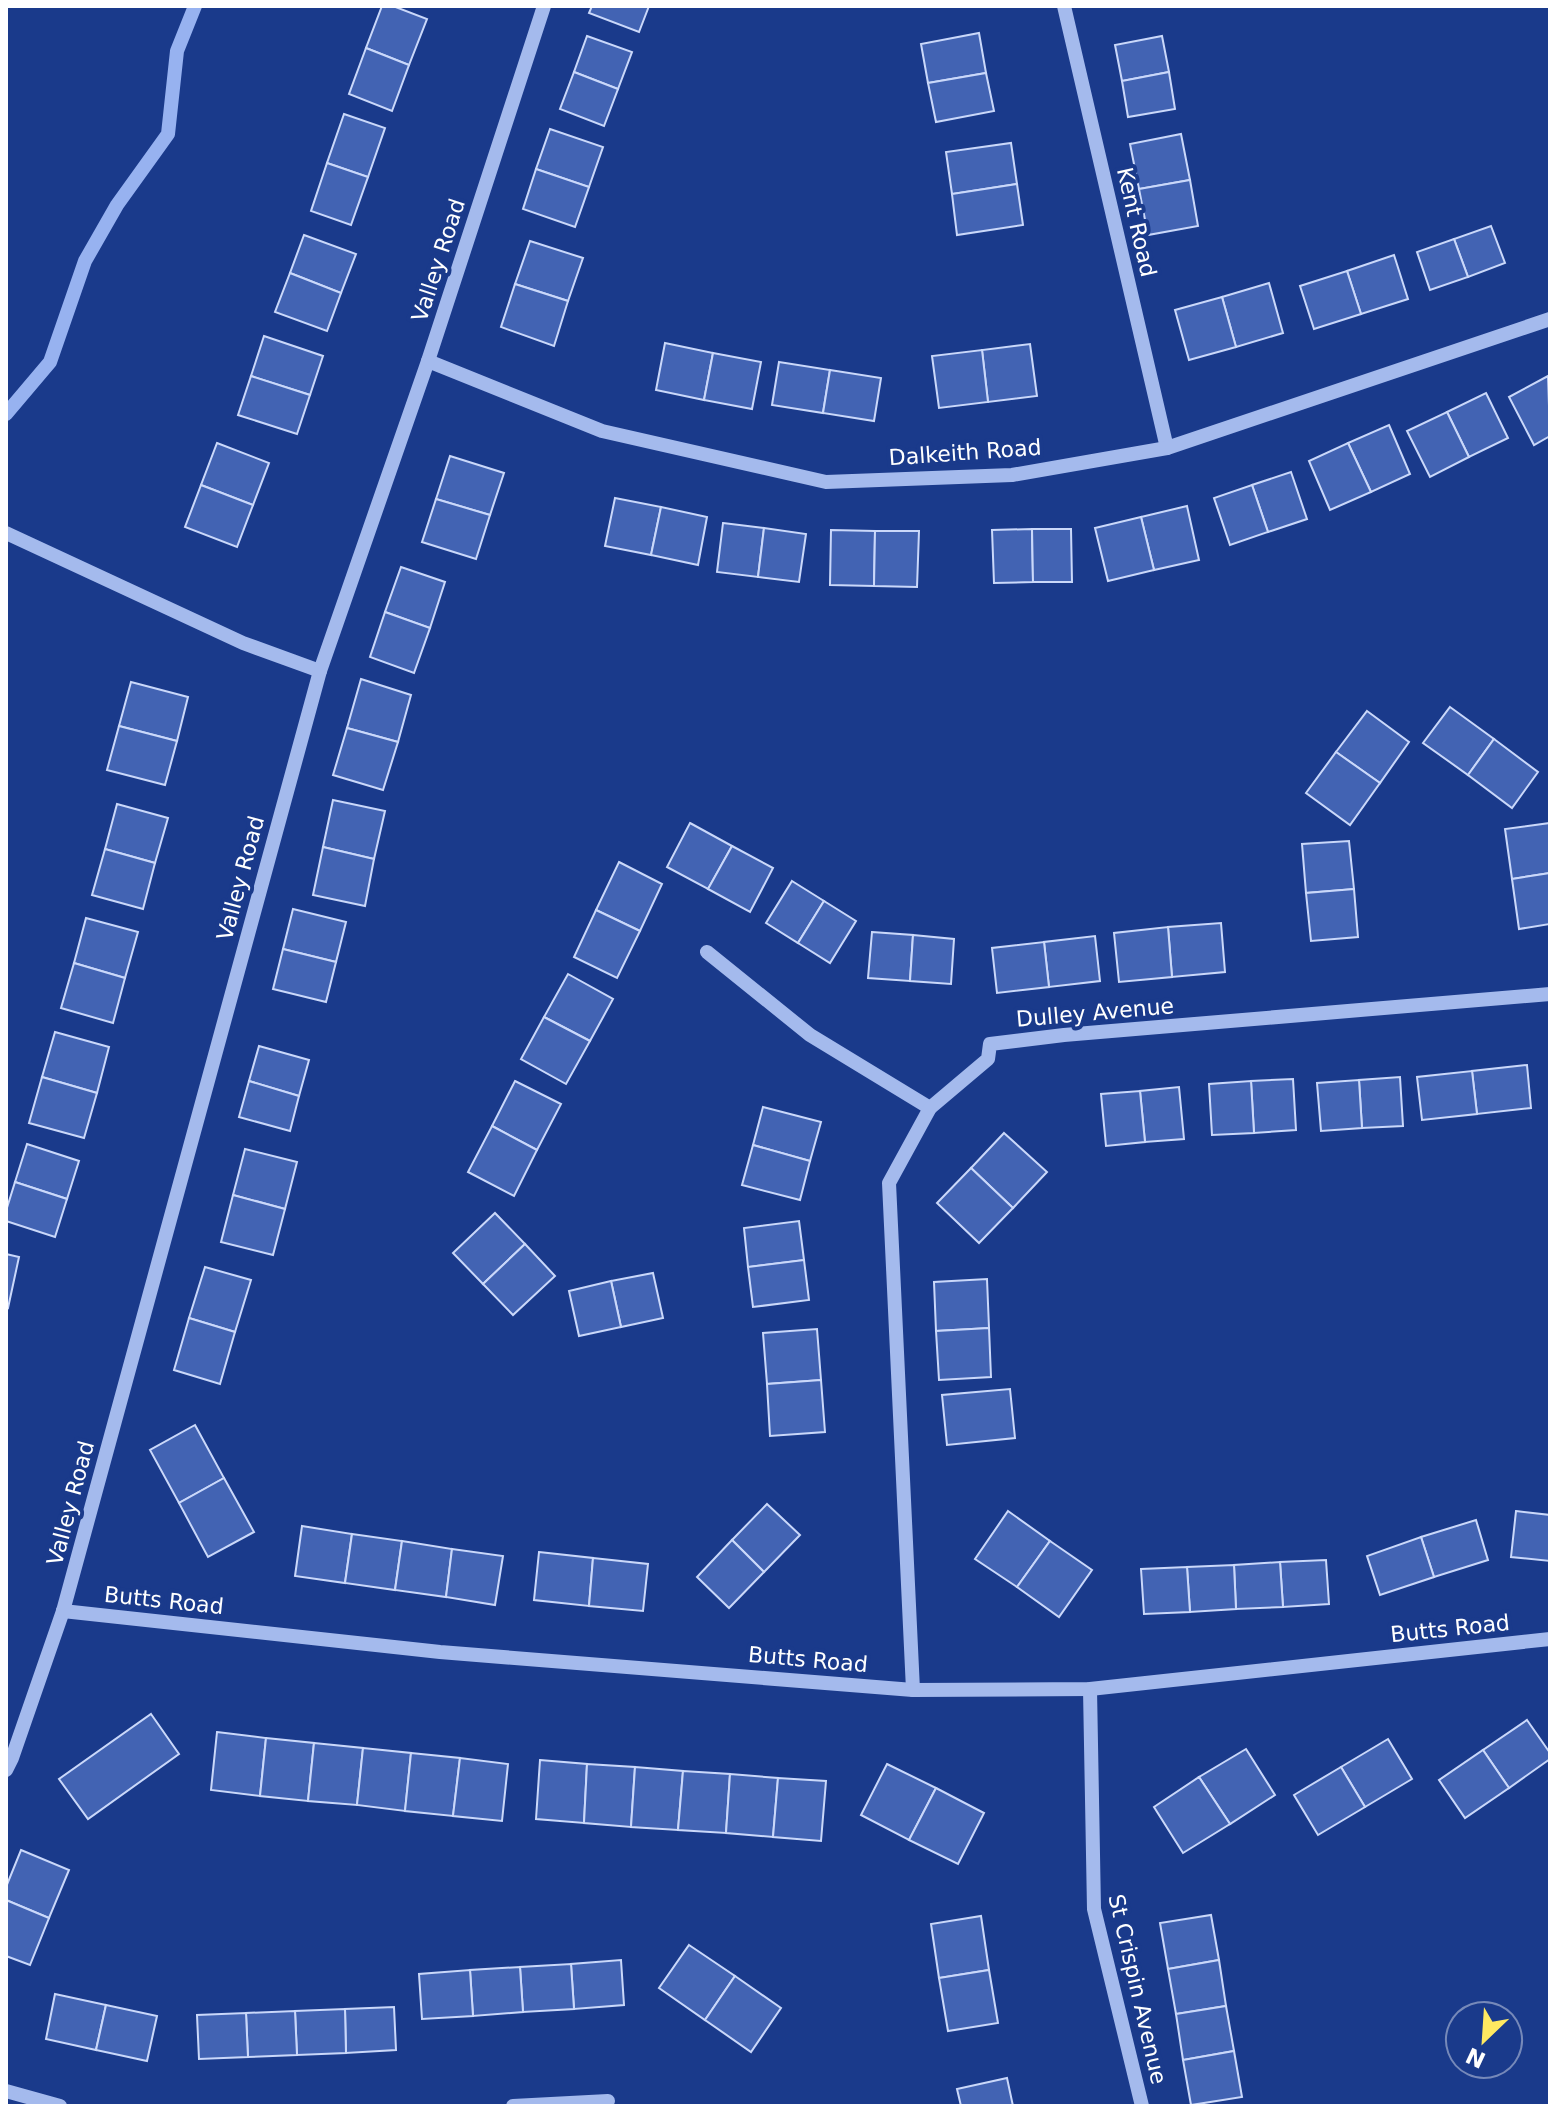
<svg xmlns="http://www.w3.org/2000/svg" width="1556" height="2112" viewBox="0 0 1556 2112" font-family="'DejaVu Sans',sans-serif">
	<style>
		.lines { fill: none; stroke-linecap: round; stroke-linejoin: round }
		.stream { stroke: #97b2f0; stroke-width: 14 }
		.building { fill: #4263b3; stroke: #cad8fa; stroke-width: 2 }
		.minor { stroke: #a4baed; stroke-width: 14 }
		.labels { text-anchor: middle; stroke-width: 8; stroke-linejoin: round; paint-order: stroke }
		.street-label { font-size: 22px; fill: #fff; stroke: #1a3a8b }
	</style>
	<rect width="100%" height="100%" fill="#1a3a8b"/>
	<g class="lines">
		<polyline class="stream" points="6,414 50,362 85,261 117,205 168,134 177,51 195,6"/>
	</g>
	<g class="building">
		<polygon points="382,6 393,6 427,19 409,65 366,48"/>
		<polygon points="592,6 649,6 639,32 589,13"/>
		<polygon points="979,33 986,73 928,83 921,44"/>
		<polygon points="587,36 632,52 618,89 574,72"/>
		<polygon points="1162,36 1169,72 1122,81 1115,45"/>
		<polygon points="366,48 409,65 392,111 349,94"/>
		<polygon points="574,72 618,89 604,126 560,109"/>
		<polygon points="1169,72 1175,109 1128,117 1122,81"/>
		<polygon points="986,73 994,111 936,122 928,83"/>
		<polygon points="344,114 385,128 368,177 327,163"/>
		<polygon points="550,129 603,147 589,187 536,169"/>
		<polygon points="1181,134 1190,180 1139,189 1130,144"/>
		<polygon points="1011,143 1017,184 952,194 946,152"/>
		<polygon points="327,163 368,177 351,225 311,211"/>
		<polygon points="536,169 589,187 575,227 523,209"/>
		<polygon points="1190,180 1198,226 1148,235 1139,189"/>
		<polygon points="1017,184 1023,225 957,235 952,194"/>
		<polygon points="1491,226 1505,263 1468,277 1454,239"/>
		<polygon points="304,235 356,254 341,293 290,273"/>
		<polygon points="1454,239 1468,277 1430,290 1417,252"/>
		<polygon points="530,241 583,258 568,301 515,284"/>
		<polygon points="1394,255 1408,299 1361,314 1347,271"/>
		<polygon points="1347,271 1361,314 1314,329 1300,286"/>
		<polygon points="290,273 341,293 327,331 275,312"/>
		<polygon points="1269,283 1283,333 1236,347 1222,297"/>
		<polygon points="515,284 568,301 554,346 501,327"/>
		<polygon points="1222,297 1236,347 1189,360 1175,310"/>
		<polygon points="264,336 323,356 310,395 251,376"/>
		<polygon points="665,343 713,353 704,400 656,390"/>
		<polygon points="1030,344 1037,396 988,402 982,350"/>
		<polygon points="982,350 988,402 939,408 932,356"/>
		<polygon points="713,353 761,362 752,409 704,400"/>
		<polygon points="779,362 830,370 823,413 772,405"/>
		<polygon points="830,370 881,378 874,421 823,413"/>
		<polygon points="251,376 310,395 297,434 238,415"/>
		<polygon points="1548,376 1550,436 1534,445 1509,397"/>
		<polygon points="1486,393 1508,438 1469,457 1447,412"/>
		<polygon points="1447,412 1469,457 1430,477 1407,431"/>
		<polygon points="1389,425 1410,474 1371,492 1348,443"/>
		<polygon points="217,443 269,463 253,505 201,485"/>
		<polygon points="1348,443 1371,492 1330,510 1309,461"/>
		<polygon points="450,456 504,473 490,515 436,499"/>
		<polygon points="1291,472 1307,519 1268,532 1252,485"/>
		<polygon points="201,485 253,505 237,547 185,527"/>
		<polygon points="1252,485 1268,532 1230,545 1214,498"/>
		<polygon points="615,498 661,507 651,555 605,546"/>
		<polygon points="436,499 490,515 476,559 422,542"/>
		<polygon points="1187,506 1199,560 1154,570 1141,517"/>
		<polygon points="661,507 707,517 698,565 651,555"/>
		<polygon points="1141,517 1154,570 1108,581 1095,528"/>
		<polygon points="723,523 764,528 758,577 717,572"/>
		<polygon points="764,528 806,534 799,582 758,577"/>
		<polygon points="1032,529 1033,582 994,583 992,530"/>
		<polygon points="1032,529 1071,529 1072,582 1033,582"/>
		<polygon points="831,530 875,531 874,586 830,585"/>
		<polygon points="875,531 919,531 917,587 874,586"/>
		<polygon points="401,567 445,582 430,628 385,612"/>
		<polygon points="385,612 430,628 414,673 370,657"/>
		<polygon points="361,679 411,695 398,742 347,728"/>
		<polygon points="131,682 188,697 177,741 119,726"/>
		<polygon points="1450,707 1494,739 1468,775 1423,743"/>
		<polygon points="1367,711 1409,742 1380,783 1336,752"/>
		<polygon points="119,726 177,741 165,785 107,770"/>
		<polygon points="347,728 398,742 383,790 333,775"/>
		<polygon points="1494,739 1538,772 1512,808 1468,775"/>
		<polygon points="1336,752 1380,783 1350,825 1306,793"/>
		<polygon points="333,800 385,811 374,859 323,847"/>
		<polygon points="117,804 168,818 155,863 105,849"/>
		<polygon points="690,823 732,846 708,889 667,867"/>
		<polygon points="1550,823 1550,873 1512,879 1505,829"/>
		<polygon points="1349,841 1354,889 1306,893 1302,844"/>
		<polygon points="732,846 773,868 750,912 708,889"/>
		<polygon points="323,847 374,859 365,906 313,895"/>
		<polygon points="105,849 155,863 143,909 92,895"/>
		<polygon points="619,862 662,884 640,931 596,910"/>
		<polygon points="1550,873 1550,924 1519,929 1512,879"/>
		<polygon points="792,881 824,901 798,943 766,923"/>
		<polygon points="1354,889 1358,937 1311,941 1306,893"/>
		<polygon points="824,901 856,921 830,963 798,943"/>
		<polygon points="293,909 346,922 336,962 283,949"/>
		<polygon points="596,910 640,931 617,978 574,957"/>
		<polygon points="86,918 138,932 125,978 74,963"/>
		<polygon points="1221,923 1225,972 1172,977 1168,927"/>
		<polygon points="1168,927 1172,977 1119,982 1114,933"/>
		<polygon points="872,932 913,935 910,981 868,978"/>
		<polygon points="913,935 954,939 951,984 910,981"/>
		<polygon points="1095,936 1100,981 1049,987 1044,942"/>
		<polygon points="1044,942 1049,987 997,993 992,948"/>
		<polygon points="283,949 336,962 326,1002 273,989"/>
		<polygon points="74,963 125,978 113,1023 61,1008"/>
		<polygon points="568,974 613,999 590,1041 544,1017"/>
		<polygon points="544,1017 590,1041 566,1084 521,1059"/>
		<polygon points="55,1032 109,1047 97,1093 42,1077"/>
		<polygon points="259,1046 309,1060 299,1096 249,1081"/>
		<polygon points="1527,1065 1531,1108 1477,1114 1472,1071"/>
		<polygon points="1472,1071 1477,1114 1422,1120 1417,1077"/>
		<polygon points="42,1077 97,1093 84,1138 29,1123"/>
		<polygon points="1400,1077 1403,1126 1362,1128 1359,1080"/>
		<polygon points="1293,1079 1296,1130 1254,1133 1251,1081"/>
		<polygon points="1359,1080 1362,1128 1321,1131 1317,1083"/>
		<polygon points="249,1081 299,1096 290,1131 239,1117"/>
		<polygon points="515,1081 561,1104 537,1150 492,1126"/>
		<polygon points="1251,1081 1254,1133 1212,1135 1209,1084"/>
		<polygon points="1179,1087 1184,1139 1145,1142 1140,1091"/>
		<polygon points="1140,1091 1145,1142 1106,1146 1101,1094"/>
		<polygon points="763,1107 821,1122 810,1161 753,1145"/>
		<polygon points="492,1126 537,1150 514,1196 468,1172"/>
		<polygon points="1004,1133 1047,1172 1013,1208 971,1168"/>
		<polygon points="27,1144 79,1161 67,1199 15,1182"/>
		<polygon points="753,1145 810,1161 800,1200 742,1185"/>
		<polygon points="245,1149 297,1162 285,1209 233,1195"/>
		<polygon points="971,1168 1013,1208 979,1243 937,1203"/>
		<polygon points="15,1182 67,1199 55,1237 6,1221 6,1211"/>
		<polygon points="233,1195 285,1209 273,1255 221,1242"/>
		<polygon points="495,1213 525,1244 483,1284 453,1253"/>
		<polygon points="799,1221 804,1260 748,1267 744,1228"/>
		<polygon points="525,1244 555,1276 513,1315 483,1284"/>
		<polygon points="6,1254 19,1257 8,1308 6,1307"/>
		<polygon points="804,1260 809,1300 753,1307 748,1267"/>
		<polygon points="205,1267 251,1280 235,1332 189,1318"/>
		<polygon points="653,1273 663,1318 621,1327 611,1281"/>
		<polygon points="987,1279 989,1328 936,1331 934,1282"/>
		<polygon points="611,1281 621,1327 579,1336 569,1291"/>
		<polygon points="189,1318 235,1332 220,1384 174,1370"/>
		<polygon points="989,1328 991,1377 939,1380 936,1331"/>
		<polygon points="817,1329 821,1380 767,1384 763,1333"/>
		<polygon points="821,1380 825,1432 770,1436 767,1384"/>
		<polygon points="1010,1389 1015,1438 947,1445 942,1395"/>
		<polygon points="195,1425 224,1478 179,1503 150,1450"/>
		<polygon points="224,1478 254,1532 208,1557 179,1503"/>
		<polygon points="767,1504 800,1535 764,1572 732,1540"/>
		<polygon points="1008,1511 1050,1541 1017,1587 975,1559"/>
		<polygon points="1516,1511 1550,1515 1550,1561 1511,1557"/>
		<polygon points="1476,1520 1488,1560 1434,1577 1421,1537"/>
		<polygon points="302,1526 352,1534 345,1583 295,1576"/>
		<polygon points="352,1534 402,1541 395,1590 345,1583"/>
		<polygon points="1421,1537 1434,1577 1380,1595 1367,1556"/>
		<polygon points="732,1540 764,1572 729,1608 697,1577"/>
		<polygon points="402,1541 452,1549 446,1597 395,1590"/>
		<polygon points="1050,1541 1092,1570 1059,1617 1017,1587"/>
		<polygon points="452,1549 503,1556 495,1605 446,1597"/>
		<polygon points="539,1552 593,1558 589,1606 534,1600"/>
		<polygon points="593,1558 648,1564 643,1611 589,1606"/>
		<polygon points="1326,1560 1329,1604 1283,1607 1280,1562"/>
		<polygon points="1280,1562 1283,1607 1236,1609 1234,1565"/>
		<polygon points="1234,1565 1236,1609 1190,1612 1187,1567"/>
		<polygon points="1187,1567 1190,1612 1144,1614 1141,1569"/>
		<polygon points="151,1714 179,1754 88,1819 59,1779"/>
		<polygon points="1527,1720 1550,1753 1550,1759 1509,1788 1483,1750"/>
		<polygon points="217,1732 266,1738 260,1796 211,1790"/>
		<polygon points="266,1738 314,1743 308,1801 260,1796"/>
		<polygon points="1388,1739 1412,1779 1365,1807 1341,1767"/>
		<polygon points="314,1743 363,1748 357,1805 308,1801"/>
		<polygon points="363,1748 411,1753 405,1811 357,1805"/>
		<polygon points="1246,1749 1275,1795 1230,1824 1199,1777"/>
		<polygon points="1483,1750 1509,1788 1465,1818 1439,1780"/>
		<polygon points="411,1753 460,1758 453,1816 405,1811"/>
		<polygon points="460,1758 508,1764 502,1821 453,1816"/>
		<polygon points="540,1760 587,1764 584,1823 536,1819"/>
		<polygon points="587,1764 635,1767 631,1827 584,1823"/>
		<polygon points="887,1764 936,1788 909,1840 861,1815"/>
		<polygon points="635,1767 683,1771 678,1830 631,1827"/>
		<polygon points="1341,1767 1365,1807 1318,1835 1294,1795"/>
		<polygon points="683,1771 730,1774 726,1833 678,1830"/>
		<polygon points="730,1774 778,1778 773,1837 726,1833"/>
		<polygon points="1199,1777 1230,1824 1183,1853 1154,1807"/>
		<polygon points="778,1778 826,1781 821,1841 773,1837"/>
		<polygon points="936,1788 984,1813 958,1864 909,1840"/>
		<polygon points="21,1850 69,1870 49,1918 6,1900 6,1887"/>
		<polygon points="6,1900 49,1918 30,1965 6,1956"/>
		<polygon points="1211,1915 1219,1960 1168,1969 1160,1923"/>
		<polygon points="981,1916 989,1970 939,1978 931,1924"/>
		<polygon points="689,1945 735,1976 705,2020 659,1988"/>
		<polygon points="621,1960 624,2005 574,2009 571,1964"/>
		<polygon points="1219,1960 1226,2006 1176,2014 1168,1969"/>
		<polygon points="571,1964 574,2009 523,2012 520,1967"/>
		<polygon points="520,1967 523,2012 473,2016 470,1970"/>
		<polygon points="470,1970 473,2016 422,2019 419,1974"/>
		<polygon points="989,1970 998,2023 948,2031 939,1978"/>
		<polygon points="735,1976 781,2008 751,2052 705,2020"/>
		<polygon points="55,1994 106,2005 96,2050 46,2039"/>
		<polygon points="106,2005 157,2016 147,2061 96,2050"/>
		<polygon points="1226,2006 1234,2051 1183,2060 1176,2014"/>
		<polygon points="394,2007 396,2050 346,2053 345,2009"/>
		<polygon points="345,2009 346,2053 297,2055 295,2011"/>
		<polygon points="295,2011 297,2055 248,2057 246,2013"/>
		<polygon points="246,2013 248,2057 199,2059 197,2015"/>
		<polygon points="1234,2051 1242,2097 1191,2105 1183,2060"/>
		<polygon points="1007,2078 1013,2106 961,2106 957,2089"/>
	</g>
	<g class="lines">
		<g class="minor">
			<polyline points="1064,6 1167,448"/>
			<polyline points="428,361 602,431 826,482 1012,475 1167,448 1550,319"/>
			<polyline points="6,533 243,643 320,671"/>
			<polyline points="707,952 810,1035 930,1108"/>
			<polyline points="63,1611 440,1652 913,1690 1090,1689 1550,1639"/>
			<polyline points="1090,1689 1094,1909 1142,2106"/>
			<polyline points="913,1690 889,1183 930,1108 988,1059 990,1044 1064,1035 1550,994"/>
			<polyline points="6,1770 12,1758 63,1611 320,671 428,361 544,6"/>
			<polyline points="6,2091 60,2106"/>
			<polyline points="513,2106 608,2101"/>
		</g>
	</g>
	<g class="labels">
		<g class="street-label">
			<text transform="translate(1137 222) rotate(77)" y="8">Kent Road</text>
			<text transform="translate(438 260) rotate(-72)" y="8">Valley Road</text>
			<text transform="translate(965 452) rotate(-4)" y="8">Dalkeith Road</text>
			<text transform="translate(240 878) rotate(-75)" y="8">Valley Road</text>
			<text transform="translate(1095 1012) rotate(-5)" y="8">Dulley Avenue</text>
			<text transform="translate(70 1503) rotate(-75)" y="8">Valley Road</text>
			<text transform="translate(164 1600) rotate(6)" y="8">Butts Road</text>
			<text transform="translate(1450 1628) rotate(-6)" y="8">Butts Road</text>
			<text transform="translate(808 1659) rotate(5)" y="8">Butts Road</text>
			<text transform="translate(1138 1989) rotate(77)" y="8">St Crispin Avenue</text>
		</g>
	</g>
	<rect width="1556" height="2112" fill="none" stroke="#ffffff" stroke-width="16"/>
	<g transform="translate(1484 2040) rotate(205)"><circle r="38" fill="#1a3a8b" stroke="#7689b9" stroke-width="2"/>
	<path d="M0-6L14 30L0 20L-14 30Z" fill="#ffe961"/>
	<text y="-12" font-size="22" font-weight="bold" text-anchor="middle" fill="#ffffff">N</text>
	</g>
</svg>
